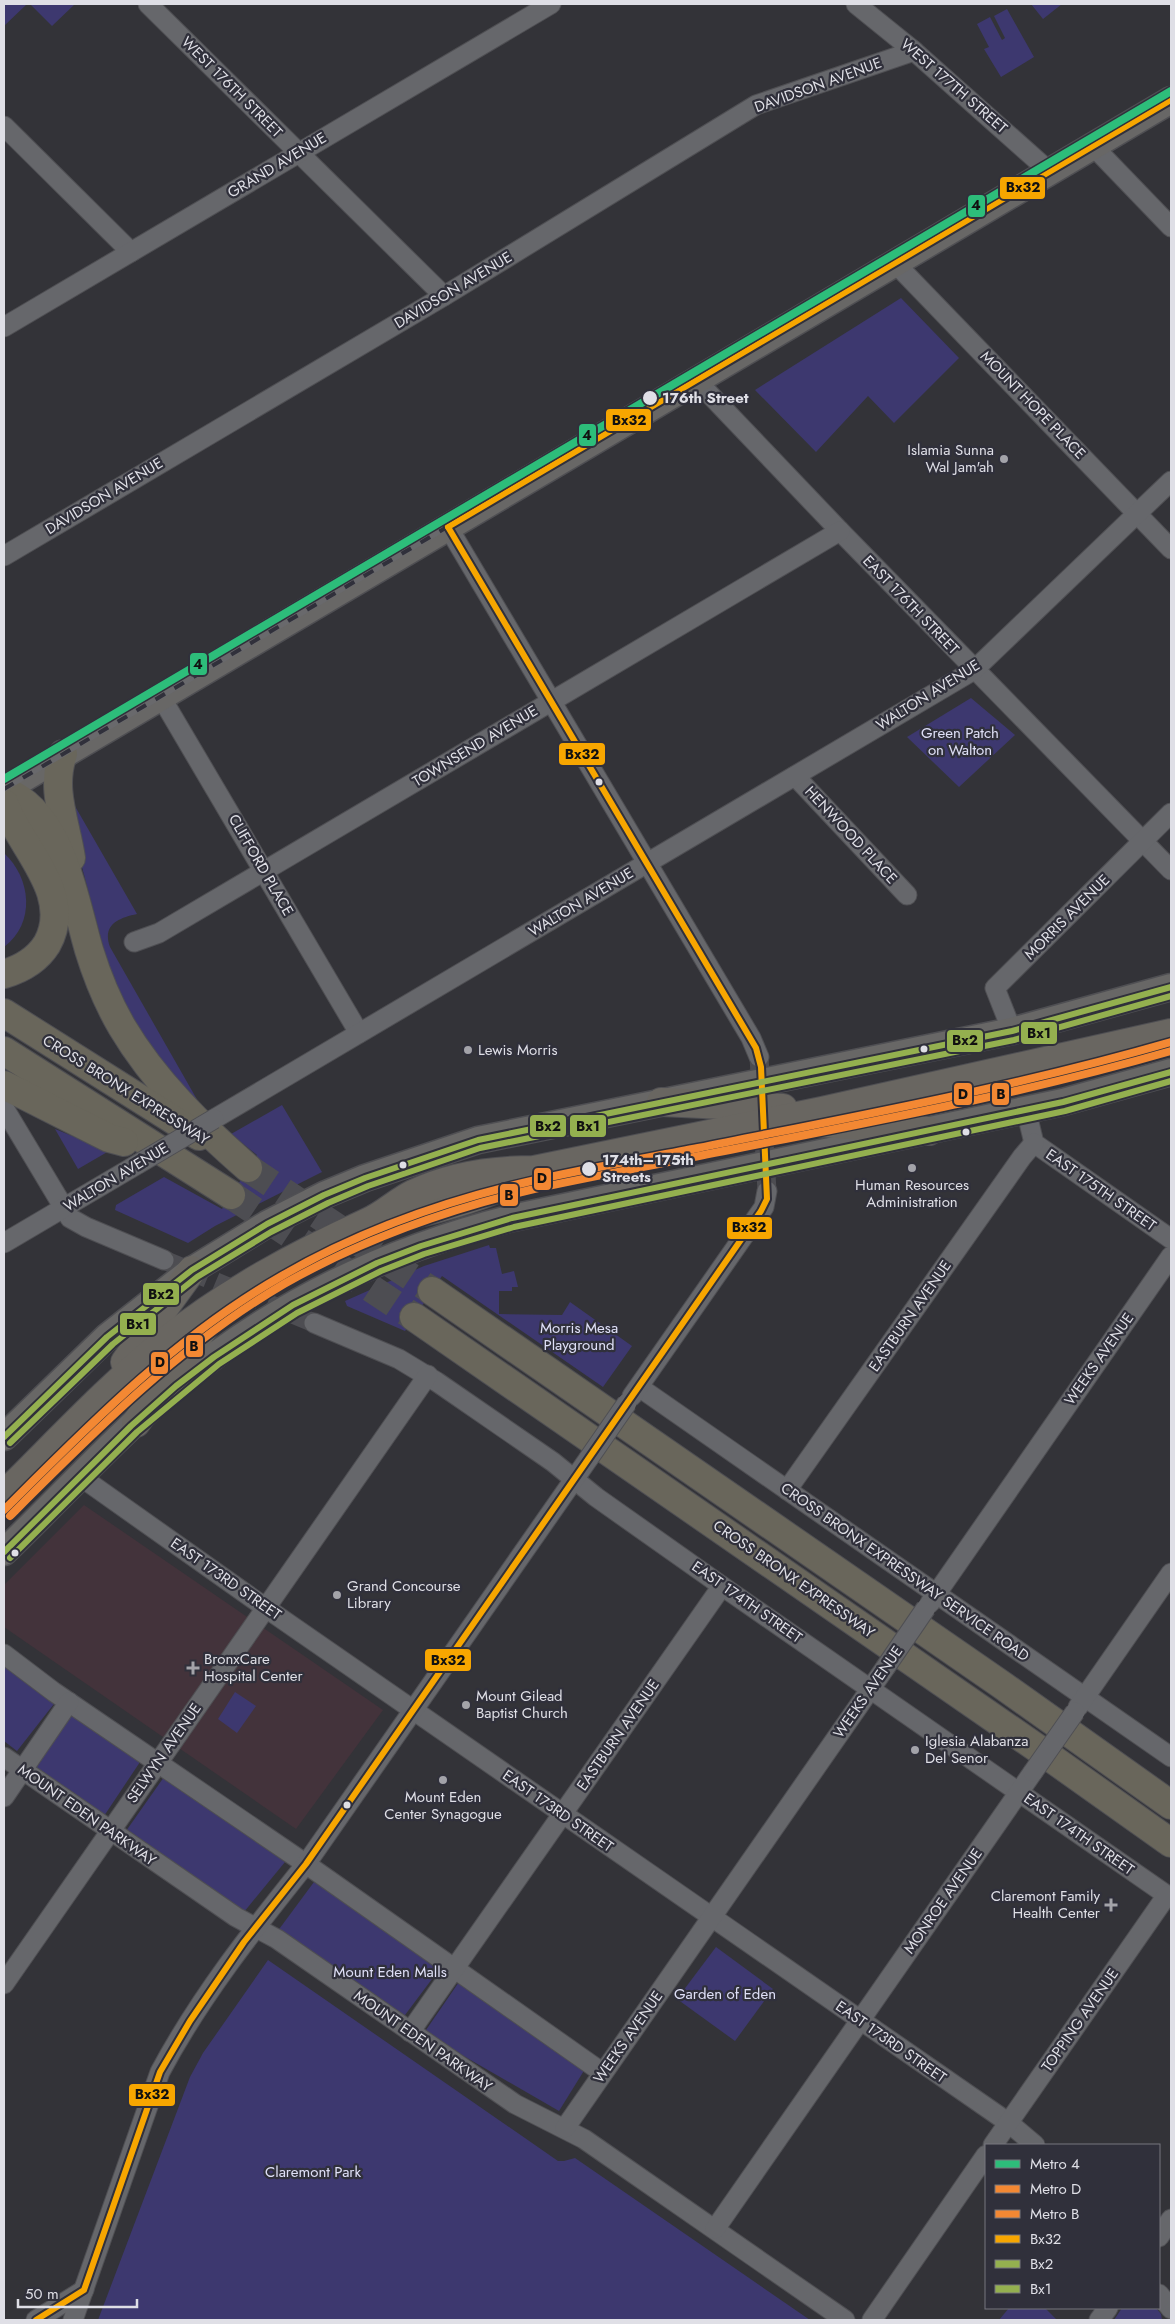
<svg xmlns="http://www.w3.org/2000/svg" width="1175" height="2324" viewBox="0 0 1175 2324" font-family="Jost,sans-serif">
	<style>
		.medical { fill: #43333b }
		.green { fill: #3d386f }
		.lines { fill: none; stroke-linecap: round; stroke-linejoin: round }
		.street-tunnel { stroke: #4d4d52; stroke-width: 19; stroke-dasharray: 19 9; stroke-linecap: butt }
		.highway-tunnel { stroke: #4d4d52; stroke-width: 28; stroke-dasharray: 28 14; stroke-linecap: butt }
		.street-casing { stroke: #4f4f53; stroke-width: 21 }
		.secondary-casing { stroke: #4f4f53; stroke-width: 29 }
		.primary-casing { stroke: #4f4f53; stroke-width: 30 }
		.highway-casing { stroke: #4f4f53; stroke-width: 30 }
		.street { stroke: #66676b; stroke-width: 19 }
		.secondary { stroke: #686766; stroke-width: 26 }
		.primary { stroke: #696661; stroke-width: 28 }
		.highway { stroke: #69665b; stroke-width: 28 }
		.rail-casing { stroke: #69696c; stroke-width: 5.5 }
		.rail { stroke: #30303b; stroke-width: 4; stroke-dasharray: 11; stroke-linecap: butt }
		.street-bridge-casing { stroke: #4f4f53; stroke-width: 21; stroke-linecap: butt }
		.street-bridge { stroke: #66676b; stroke-width: 19 }
		.bus-1-casing { stroke: #30303b; stroke-width: 10 }
		.bus-2-casing { stroke: #30303b; stroke-width: 10 }
		.bus-3-casing { stroke: #30303b; stroke-width: 10 }
		.bus-1 { stroke: #f7a600; stroke-width: 6 }
		.bus-2 { stroke: #94b04f; stroke-width: 6 }
		.bus-3 { stroke: #94b04f; stroke-width: 6 }
		.metro-1-casing { stroke: #30303b; stroke-width: 11 }
		.metro-2-casing { stroke: #30303b; stroke-width: 11 }
		.metro-3-casing { stroke: #30303b; stroke-width: 11 }
		.metro-1 { stroke: #2dbd7a; stroke-width: 8 }
		.metro-2 { stroke: #f38833; stroke-width: 8 }
		.metro-3 { stroke: #f38833; stroke-width: 8 }
		.stop-dot { fill: #dfdfe6; stroke: #30303b; stroke-width: 2 }
		.poi-dot { fill: #a3a3a9; stroke: #30303b; stroke-width: 2 }
		.labels { text-anchor: middle; stroke-width: 4.5; stroke-linejoin: round; paint-order: stroke }
		.street-label { font-size: 15px; fill: #dfdfe6; stroke: #30303b }
		.stop-label { font-size: 15px; font-weight: bold; fill: #dfdfe6; stroke: #30303b; text-anchor: start }
		.poi-label { font-size: 15px; fill: #dfdfe6; stroke: #30303b; text-anchor: start }
		.park-label { font-size: 15px; fill: #dfe0f7; stroke: #30303b }
		.line-badge { stroke: #30303b; stroke-width: 2 }
		.pale-badge-label { font-size: 14px; text-anchor: middle; font-weight: bold; fill: #111 }
	</style>
	<rect width="100%" height="100%" fill="#333338"/>
	<polygon class="medical" points="84,1505 383,1710 296,1829 4,1627 4,1585"/>
	<g class="green">
		<polygon points="4,4 27,4 4,26"/>
		<polygon points="30,4 75,4 52,26"/>
		<polygon points="1031,4 1062,4 1043,19"/>
		<polygon points="1007,9 1034,57 1001,77 984,49 989,47 977,24 990,17 1002,40 1005,38 994,16"/>
		<polygon points="901,298 959,358 894,423 868,396 816,452 755,390"/>
		<polygon points="971,698 1015,735 959,787 907,737"/>
		<path d="M68,794L137,914C118,918 102,925 110,947L199,1103L147,1047L111,976L63,796Z"/>
		<path d="M4,853C31,878 36,923 4,947Z"/>
		<polygon points="282,1105 322,1172 215,1226 188,1243 115,1210 116,1205 164,1177 222,1209 257,1155 231,1134"/>
		<polygon points="55,1129 109,1151 78,1169"/>
		<polygon points="489,1245 490,1248 496,1248 502,1274 514,1271 518,1287 512,1287 512,1291 499,1291 499,1314 562,1315 570,1302 632,1346 603,1387 442,1276 405,1331 347,1306 345,1301 424,1266"/>
		<polygon points="4,1664 57,1700 17,1751 4,1741"/>
		<polygon points="235,1692 256,1706 237,1733 218,1719"/>
		<polygon points="71,1714 140,1762 104,1816 34,1768"/>
		<polygon points="164,1777 285,1862 244,1912 126,1831"/>
		<polygon points="314,1882 441,1967 402,2019 277,1932"/>
		<polygon points="716,1947 773,1989 735,2041 677,1999"/>
		<polygon points="268,1960 558,2161 564,2161 575,2158 810,2320 98,2320 190,2077 203,2053"/>
		<polygon points="459,1982 585,2069 559,2111 429,2036 426,2030"/>
		<polygon points="1009,2308 1045,2308 1057,2320 999,2320"/>
		<polygon points="1122,2308 1156,2308 1161,2314 1162,2320 1114,2320"/>
	</g>
	<g class="lines">
		<g class="street-tunnel">
			<polyline points="759,1057 767,1191"/>
			<polyline points="164,1260 314,1323"/>
		</g>
		<g class="highway-tunnel">
			<polyline points="248,1168 432,1291"/>
			<polyline points="231,1195 414,1317"/>
		</g>
		<g class="street-casing">
			<g id="street">
				<polyline points="148,4 444,296"/>
				<polyline points="856,4 914,51 1049,171"/>
				<polyline points="4,126 131,252"/>
				<polyline points="1093,146 1171,227"/>
				<polyline points="894,262 1171,549"/>
				<polyline points="4,327 551,4"/>
				<polyline points="696,380 840,531 1171,870"/>
				<polyline points="448,527 751,1038 759,1057"/>
				<polyline points="4,556 444,296 756,105 914,51"/>
				<polyline points="161,697 359,1033"/>
				<polyline points="795,776 907,895"/>
				<polyline points="134,942 159,933 840,531"/>
				<polyline points="1012,1031 995,988 1171,813"/>
				<polyline points="4,1108 70,1218 86,1227 164,1260"/>
				<polyline points="1026,1110 1034,1143 1171,1239"/>
				<polyline points="214,1119 974,670 1171,481"/>
				<polyline points="4,1243 138,1164"/>
				<polyline points="314,1323 399,1359 437,1382 553,1462 596,1497 722,1586 1171,1898"/>
				<polyline points="639,1387 1171,1757"/>
				<polyline points="632,1396 764,1207 767,1191"/>
				<polyline points="81,1477 266,1608 1009,2123 1035,2145"/>
				<polyline points="787,1490 1022,1157 1034,1143"/>
				<polyline points="930,1603 1171,1256"/>
				<polyline points="4,1654 54,1692 306,1864 603,2073"/>
				<polyline points="1078,1707 1171,1573"/>
				<polyline points="4,1757 236,1917 277,1939 515,2104 584,2139 845,2320"/>
				<polyline points="4,1797 69,1702"/>
				<polyline points="4,1984 428,1375"/>
				<polyline points="410,2032 722,1586"/>
				<polyline points="565,2128 885,1668"/>
				<polyline points="993,2145 1167,1895"/>
				<polyline points="715,2229 1033,1772"/>
				<polyline points="1159,2237 1171,2219"/>
				<polyline points="1159,2294 1171,2309"/>
				<polyline points="36,2320 84,2290"/>
				<path d="M73,2320L160,2072C200,1997 253,1930 306,1864L589,1458"/>
				<polyline points="872,2320 986,2155"/>
				<polyline points="1099,2320 1108,2308"/>
			</g>
		</g>
		<g class="secondary-casing">
			<g id="secondary">
				<polyline points="4,790 1171,100"/>
				<polyline points="4,1437 107,1337 192,1270 267,1224 324,1195 365,1178 478,1140 1012,1031 1171,987"/>
				<path d="M4,1552C61,1497 115,1437 176,1386C274,1304 389,1249 512,1218L1063,1102L1171,1072"/>
			</g>
		</g>
		<g class="primary-casing">
			<g id="primary">
				<polyline points="661,1102 783,1108"/>
				<polyline points="811,1122 929,1131"/>
				<path d="M379,1220C425,1214 486,1197 526,1175"/>
				<polyline points="125,1362 192,1270"/>
				<polyline points="136,1423 214,1314"/>
				<path d="M4,1495C57,1443 108,1387 166,1341C227,1292 296,1255 368,1222C384,1215 397,1202 413,1194C450,1176 493,1170 534,1170L822,1111L1171,1033"/>
			</g>
		</g>
		<g class="highway-casing">
			<g id="highway">
				<path d="M63,754C50,789 66,823 71,858"/>
				<path d="M4,791C61,812 74,899 89,950C97,976 108,1003 122,1027C154,1081 201,1127 248,1168"/>
				<path d="M4,803C19,846 75,894 47,944C37,960 21,969 4,974"/>
				<polyline points="4,1013 199,1136"/>
				<polyline points="4,1051 231,1195"/>
				<polyline points="4,1085 109,1138 124,1142"/>
				<polyline points="432,1291 1002,1685 1171,1805"/>
				<polyline points="414,1317 1047,1755 1171,1843"/>
			</g>
		</g>
		<use href="#street" class="street"/>
		<use href="#secondary" class="secondary"/>
		<use href="#primary" class="primary"/>
		<use href="#highway" class="highway"/>
		<g class="rail-casing">
			<polyline id="rail" points="4,789 912,252 1171,101"/>
		</g>
		<use href="#rail" class="rail"/>
		<g class="street-bridge-casing">
			<g id="street-bridge">
				<polyline points="138,1164 214,1119"/>
				<polyline points="589,1458 627,1403"/>
				<polyline points="885,1668 926,1608"/>
				<polyline points="1033,1772 1075,1712"/>
			</g>
		</g>
		<use href="#street-bridge" class="street-bridge"/>
		<g class="bus-1-casing">
			<g id="bus-1">
				<polyline points="448,527 1171,100"/>
				<polyline points="36,2320 84,2290 160,2072 190,2021 244,1942 306,1864 761,1211 767,1199 761,1067 756,1048 448,527"/>
			</g>
		</g>
		<g class="bus-2-casing">
			<g id="bus-2">
				<polyline points="4,1437 107,1337 192,1270 267,1224 324,1195 365,1178 478,1140 1012,1031 1171,987"/>
				<polyline points="4,1552 131,1426 176,1386 214,1357 293,1305 377,1263 421,1246 512,1218 1063,1102 1171,1072"/>
			</g>
		</g>
		<g class="bus-3-casing">
			<g id="bus-3">
				<polyline points="10,1443 113,1344 197,1277 271,1232 328,1203 368,1186 480,1148 1014,1040 1171,996"/>
				<polyline points="10,1558 137,1432 219,1364 297,1313 381,1271 424,1254 514,1227 1065,1111 1171,1081"/>
			</g>
		</g>
		<use href="#bus-1" class="bus-1"/>
		<use href="#bus-2" class="bus-2"/>
		<use href="#bus-3" class="bus-3"/>
		<g class="metro-1-casing">
			<polyline id="metro-1" points="4,779 1171,91"/>
		</g>
		<g class="metro-2-casing">
			<path id="metro-2" d="M4,1510C89,1425 174,1338 280,1277C355,1233 442,1202 527,1182C583,1169 641,1159 698,1148C856,1116 1016,1087 1171,1042"/>
		</g>
		<g class="metro-3-casing">
			<path id="metro-3" d="M10,1516C95,1431 180,1345 284,1284C360,1241 446,1210 530,1190C584,1178 639,1168 694,1157C854,1125 1015,1096 1171,1051"/>
		</g>
		<use href="#metro-1" class="metro-1"/>
		<use href="#metro-2" class="metro-2"/>
		<use href="#metro-3" class="metro-3"/>
	</g>
	<g class="stop-dot">
		<circle cx="650" cy="398" r="8"/>
		<circle cx="599" cy="782" r="4.5"/>
		<circle cx="924" cy="1049" r="4.5"/>
		<circle cx="966" cy="1132" r="4.5"/>
		<circle cx="403" cy="1165" r="4.5"/>
		<circle cx="589" cy="1169" r="8"/>
		<circle cx="15" cy="1553" r="4.5"/>
		<circle cx="347" cy="1805" r="4.5"/>
	</g>
	<g class="poi-dot">
		<circle cx="1004" cy="459" r="5"/>
		<circle cx="468" cy="1050" r="5"/>
		<circle cx="912" cy="1168" r="5"/>
		<circle cx="337" cy="1595" r="5"/>
		<path d="M190.5 1660.5h5v5h5v5h-5v5h-5v-5h-5v-5h5z"/>
		<circle cx="466" cy="1705" r="5"/>
		<circle cx="915" cy="1750" r="5"/>
		<circle cx="443" cy="1780" r="5"/>
		<path d="M1108.5 1897.5h5v5h5v5h-5v5h-5v-5h-5v-5h5z"/>
	</g>
	<g class="labels">
		<g class="street-label">
			<text transform="translate(818 85) rotate(-20)" y="5">DAVIDSON AVENUE</text>
			<text transform="translate(954 86) rotate(41)" y="5">WEST 177TH STREET</text>
			<text transform="translate(232 87) rotate(45)" y="5">WEST 176TH STREET</text>
			<text transform="translate(277 165) rotate(-31)" y="5">GRAND AVENUE</text>
			<text transform="translate(453 290) rotate(-31)" y="5">DAVIDSON AVENUE</text>
			<text transform="translate(1033 405) rotate(46)" y="5">MOUNT HOPE PLACE</text>
			<text transform="translate(104 496) rotate(-31)" y="5">DAVIDSON AVENUE</text>
			<text transform="translate(911 605) rotate(46)" y="5">EAST 176TH STREET</text>
			<text transform="translate(928 695) rotate(-32)" y="5">WALTON AVENUE</text>
			<text transform="translate(475 746) rotate(-31)" y="5">TOWNSEND AVENUE</text>
			<text transform="translate(851 835) rotate(47)" y="5">HENWOOD PLACE</text>
			<text transform="translate(261 865) rotate(60)" y="5">CLIFFORD PLACE</text>
			<text transform="translate(581 902) rotate(-31)" y="5">WALTON AVENUE</text>
			<text transform="translate(1067 917) rotate(-45)" y="5">MORRIS AVENUE</text>
			<text transform="translate(126 1090) rotate(32)" y="5">CROSS BRONX EXPRESSWAY</text>
			<text transform="translate(116 1177) rotate(-31)" y="5">WALTON AVENUE</text>
			<text transform="translate(1101 1190) rotate(35)" y="5">EAST 175TH STREET</text>
			<text transform="translate(910 1316) rotate(-55)" y="5">EASTBURN AVENUE</text>
			<text transform="translate(1099 1359) rotate(-55)" y="5">WEEKS AVENUE</text>
			<text transform="translate(905 1572) rotate(35)" y="5">CROSS BRONX EXPRESSWAY SERVICE ROAD</text>
			<text transform="translate(226 1579) rotate(35)" y="5">EAST 173RD STREET</text>
			<text transform="translate(794 1579) rotate(35)" y="5">CROSS BRONX EXPRESSWAY</text>
			<text transform="translate(747 1602) rotate(35)" y="5">EAST 174TH STREET</text>
			<text transform="translate(868 1692) rotate(-55)" y="5">WEEKS AVENUE</text>
			<text transform="translate(618 1735) rotate(-55)" y="5">EASTBURN AVENUE</text>
			<text transform="translate(164 1753) rotate(-55)" y="5">SELWYN AVENUE</text>
			<text transform="translate(558 1811) rotate(35)" y="5">EAST 173RD STREET</text>
			<text transform="translate(87 1815) rotate(35)" y="5">MOUNT EDEN PARKWAY</text>
			<text transform="translate(1079 1834) rotate(35)" y="5">EAST 174TH STREET</text>
			<text transform="translate(943 1901) rotate(-55)" y="5">MONROE AVENUE</text>
			<text transform="translate(1080 2020) rotate(-55)" y="5">TOPPING AVENUE</text>
			<text transform="translate(628 2037) rotate(-55)" y="5">WEEKS AVENUE</text>
			<text transform="translate(423 2041) rotate(35)" y="5">MOUNT EDEN PARKWAY</text>
			<text transform="translate(891 2042) rotate(35)" y="5">EAST 173RD STREET</text>
		</g>
		<g class="stop-label">
			<text x="662" y="403">176th Street</text>
			<text x="602" y="1165">174th–175th<tspan x="602" dy="17">Streets</tspan></text>
		</g>
		<g class="poi-label">
			<text x="994" y="455" text-anchor="end">Islamia Sunna<tspan x="994" dy="17">Wal Jam'ah</tspan></text>
			<text x="478" y="1055">Lewis Morris</text>
			<text x="912" y="1190" text-anchor="middle">Human Resources<tspan x="912" dy="17">Administration</tspan></text>
			<text x="347" y="1591">Grand Concourse<tspan x="347" dy="17">Library</tspan></text>
			<text x="204" y="1664">BronxCare<tspan x="204" dy="17">Hospital Center</tspan></text>
			<text x="476" y="1701">Mount Gilead<tspan x="476" dy="17">Baptist Church</tspan></text>
			<text x="925" y="1746">Iglesia Alabanza<tspan x="925" dy="17">Del Senor</tspan></text>
			<text x="443" y="1802" text-anchor="middle">Mount Eden<tspan x="443" dy="17">Center Synagogue</tspan></text>
			<text x="1100" y="1901" text-anchor="end">Claremont Family<tspan x="1100" dy="17">Health Center</tspan></text>
		</g>
		<g class="park-label">
			<text x="960" y="738">Green Patch<tspan x="960" dy="17">on Walton</tspan></text>
			<text x="579" y="1333">Morris Mesa<tspan x="579" dy="17">Playground</tspan></text>
			<text x="390" y="1977">Mount Eden Malls</text>
			<text x="725" y="1999">Garden of Eden</text>
			<text x="313" y="2177">Claremont Park</text>
		</g>
	</g>
	<g class="line-badge">
		<rect x="999" y="176" width="47" height="24" rx="5" fill="#f7a600"/>
		<rect x="967" y="194" width="19" height="24" rx="5" fill="#2dbd7a"/>
		<rect x="605" y="408" width="47" height="24" rx="5" fill="#f7a600"/>
		<rect x="578" y="423" width="19" height="24" rx="5" fill="#2dbd7a"/>
		<rect x="189" y="652" width="19" height="24" rx="5" fill="#2dbd7a"/>
		<rect x="558" y="742" width="48" height="24" rx="5" fill="#f7a600"/>
		<rect x="1020" y="1021" width="38" height="24" rx="5" fill="#94b04f"/>
		<rect x="946" y="1029" width="38" height="24" rx="5" fill="#94b04f"/>
		<rect x="953" y="1082" width="20" height="24" rx="5" fill="#f38833"/>
		<rect x="991" y="1082" width="19" height="24" rx="5" fill="#f38833"/>
		<rect x="529" y="1114" width="38" height="24" rx="5" fill="#94b04f"/>
		<rect x="569" y="1114" width="38" height="24" rx="5" fill="#94b04f"/>
		<rect x="533" y="1167" width="19" height="24" rx="5" fill="#f38833"/>
		<rect x="499" y="1183" width="20" height="24" rx="5" fill="#f38833"/>
		<rect x="726" y="1216" width="47" height="24" rx="5" fill="#f7a600"/>
		<rect x="142" y="1282" width="38" height="24" rx="5" fill="#94b04f"/>
		<rect x="119" y="1312" width="38" height="24" rx="5" fill="#94b04f"/>
		<rect x="185" y="1334" width="19" height="24" rx="5" fill="#f38833"/>
		<rect x="150" y="1351" width="19" height="24" rx="5" fill="#f38833"/>
		<rect x="424" y="1648" width="48" height="24" rx="5" fill="#f7a600"/>
		<rect x="128" y="2083" width="48" height="24" rx="5" fill="#f7a600"/>
	</g>
	<g class="pale-badge-label">
		<text x="1023" y="192">Bx32</text>
		<text x="976" y="210">4</text>
		<text x="629" y="425">Bx32</text>
		<text x="587" y="440">4</text>
		<text x="198" y="669">4</text>
		<text x="582" y="759">Bx32</text>
		<text x="1039" y="1038">Bx1</text>
		<text x="965" y="1045">Bx2</text>
		<text x="963" y="1099">D</text>
		<text x="1001" y="1099">B</text>
		<text x="548" y="1131">Bx2</text>
		<text x="588" y="1131">Bx1</text>
		<text x="542" y="1183">D</text>
		<text x="509" y="1200">B</text>
		<text x="749" y="1232">Bx32</text>
		<text x="161" y="1299">Bx2</text>
		<text x="138" y="1329">Bx1</text>
		<text x="194" y="1351">B</text>
		<text x="160" y="1367">D</text>
		<text x="448" y="1665">Bx32</text>
		<text x="152" y="2099">Bx32</text>
	</g>
	<rect width="1175" height="2324" fill="none" stroke="#dfdfe6" stroke-width="10"/>
	<rect x="985" y="2144" width="175" height="165" fill="#30303b" stroke="#76767f"/>
	<rect x="995" y="2160" width="25" height="8" fill="#2dbd7a" stroke="#76767f"/>
	<text x="1030" y="2169" font-size="15" fill="#dfdfe6">Metro 4</text>
	<rect x="995" y="2185" width="25" height="8" fill="#f38833" stroke="#76767f"/>
	<text x="1030" y="2194" font-size="15" fill="#dfdfe6">Metro D</text>
	<rect x="995" y="2210" width="25" height="8" fill="#f38833" stroke="#76767f"/>
	<text x="1030" y="2219" font-size="15" fill="#dfdfe6">Metro B</text>
	<rect x="995" y="2235" width="25" height="8" fill="#f7a600" stroke="#76767f"/>
	<text x="1030" y="2244" font-size="15" fill="#dfdfe6">Bx32</text>
	<rect x="995" y="2260" width="25" height="8" fill="#94b04f" stroke="#76767f"/>
	<text x="1030" y="2269" font-size="15" fill="#dfdfe6">Bx2</text>
	<rect x="995" y="2285" width="25" height="8" fill="#94b04f" stroke="#76767f"/>
	<text x="1030" y="2294" font-size="15" fill="#dfdfe6">Bx1</text>
	<path d="M18 2299v8h119v-8" fill="none" stroke="#dfdfe6" stroke-width="2.5"/>
	<text x="25" y="2299" font-size="15" fill="#dfdfe6" stroke="#30303b" stroke-width="4" paint-order="stroke">50 m</text>
</svg>
